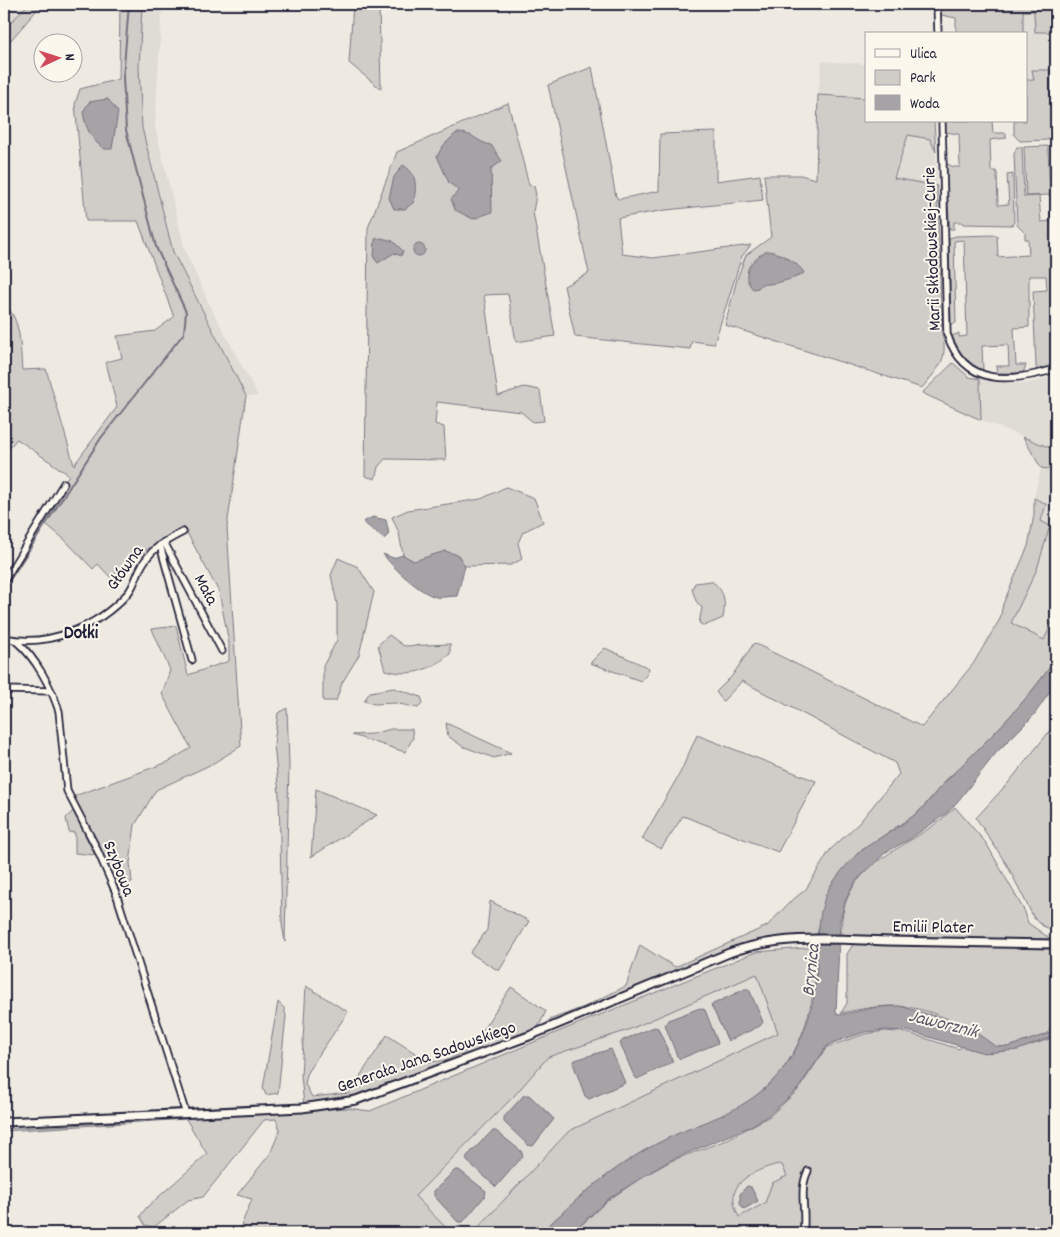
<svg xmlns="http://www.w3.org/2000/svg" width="1060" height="1237" viewBox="0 0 1060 1237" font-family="Dekko,sans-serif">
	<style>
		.built { fill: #dfdbd5 }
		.green { fill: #d0cdc9; stroke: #797882; fill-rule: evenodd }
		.water { fill: #a6a3a7; stroke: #716f7c }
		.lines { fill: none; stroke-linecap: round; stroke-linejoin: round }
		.stream { stroke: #716f7c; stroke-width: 2 }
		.minor-casing { stroke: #22223b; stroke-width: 9 }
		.tertiary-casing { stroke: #22223b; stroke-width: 11 }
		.minor { stroke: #fbf7ec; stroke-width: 5.5 }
		.tertiary { stroke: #fbf7ec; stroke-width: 7 }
		.labels { text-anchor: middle; stroke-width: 4; stroke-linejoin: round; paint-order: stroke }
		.street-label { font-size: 18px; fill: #22223b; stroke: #fbf7ec }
		.neighbourhood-label { font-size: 19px; font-weight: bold; fill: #22223b; stroke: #fbf7ec }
		.water-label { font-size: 19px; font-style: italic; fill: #575666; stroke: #fbf7ec }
	</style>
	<rect width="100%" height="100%" fill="#eeeae2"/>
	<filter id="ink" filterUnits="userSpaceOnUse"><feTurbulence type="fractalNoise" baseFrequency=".02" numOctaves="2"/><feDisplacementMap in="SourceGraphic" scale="10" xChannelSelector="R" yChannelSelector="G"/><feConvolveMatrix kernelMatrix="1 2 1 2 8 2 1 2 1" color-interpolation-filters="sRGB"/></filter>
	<g filter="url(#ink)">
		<g class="built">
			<polygon points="4,4 28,4 4,30"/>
			<polygon points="142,4 162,4 155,127 185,250 209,304 258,396 246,396 173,252 142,128 139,68"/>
			<polygon points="1019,4 1056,4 1056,133 1019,135 1026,121 1026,34 1010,34"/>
			<polygon points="822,61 866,64 866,98 818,95"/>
			<polygon points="908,135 930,139 936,152 937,186 894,178"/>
			<polygon points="1056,374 1056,450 981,420 980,379 1024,384 1038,381"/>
			<polygon points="1041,468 1056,470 1056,614 1044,640 1011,623 1037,569 1050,526 1041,522 1046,504 1034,498"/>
			<polygon points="757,974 779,1033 569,1131 473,1233 451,1233 414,1196 514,1096 548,1057 628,1030"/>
			<polygon points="778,1164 781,1165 787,1176 772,1183 765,1203 739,1218 733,1203 737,1186 744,1178"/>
		</g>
		<g class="green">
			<polygon points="28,4 42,4 4,48 4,30"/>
			<path d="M120,4H142L139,68L142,128L173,252L246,396L227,527L241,746L212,764L156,790L135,825L130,863L132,882L116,885L72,797L168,762L191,748L162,694L170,670L152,629L176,626L188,675L229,661V643L219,592L184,527L146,550L110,577L98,564L93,569L65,540L39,518L69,475L17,439L8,449L4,446V304C22,319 20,348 22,370L46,369L74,465L117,407L106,362L122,358L117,336L155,331L174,317L138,221H86L75,104L80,89L119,79Z"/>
			<polygon points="353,4 379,4 381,89 349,63"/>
			<polygon points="941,4 981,4 981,6 1055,4 1056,32 1035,32 1034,11 1023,11 1023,34 956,34 956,18 941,15"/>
			<polygon points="592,67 616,197 619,199 659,191 660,134 716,132 716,181 760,175 763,200 666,210 618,218 622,254 653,258 751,245 742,256 714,344 692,341 690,349 575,337 564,286 589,273 548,85"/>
			<polygon points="1032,70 1050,70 1051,114 1056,115 1056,139 1052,138 1052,133 1048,140 1020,141 1014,135 1014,121 1026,121 1026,80 1034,80"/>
			<path d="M818,95L866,98V121H934L936,152L930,139L908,135L894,178L937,186L942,333C949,361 938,368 922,388L725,325L737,279L746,255L771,237L764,175H800L816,179Z"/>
			<polygon points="508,103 529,185 534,186 536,195 533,212 555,336 516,342 508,294 484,295 498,396 524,387 540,390 544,421 533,422 521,412 437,402 435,424 444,427 446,460 385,459 378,467 375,479 365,476 368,228 397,152"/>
			<polygon points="945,121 992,121 993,133 1006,133 1006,138 990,140 991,171 996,171 997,173 998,205 1009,204 1007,175 1013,174 1014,222 1012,225 963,224 962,222 954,222 954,229 950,229 945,167 948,164 953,167 960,167 959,134 945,132"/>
			<polygon points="1048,146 1050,195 1026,196 1024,147"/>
			<path d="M1017,147H1022L1024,197L1039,196L1041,222L1050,221L1051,203L1054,232L1056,222V363L1037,370L1036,366L1033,291L1047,290L1046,276H1029V327L1014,328L1016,365H1026L1023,373H997L996,366H1009L1008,345L982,346L983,370C966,364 959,351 952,336L959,333V337L967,336L964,240L954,241L956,323L951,324L949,238L956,236L997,235L998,257L1029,255L1028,239H1025V233L1017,225L1014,154Z"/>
			<polygon points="953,363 969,377 980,379 981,420 922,393"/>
			<polygon points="1023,437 1056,450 1056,470 1041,468"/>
			<polygon points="506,487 534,498 543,522 523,532 518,543 522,559 511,565 465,566 458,555 414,562 403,555 399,533 392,517 408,510 481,499"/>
			<polygon points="1034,498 1046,504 1041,521 1050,526 1037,569 1011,623 1044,640 1056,614 1056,658 1049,669 1019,707 988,741 946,780 919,812 859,852 830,886 817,934 783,937 738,946 543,1029 549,1020 584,1007 626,986 640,945 675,967 767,926 789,903 806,889 830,850 859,823 899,774 895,763 742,681 723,701 716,692 732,676 754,643 922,727 973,664 1000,619 1003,604 1028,546 1034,515"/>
			<polygon points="338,558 358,567 374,592 359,655 342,683 336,701 323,701 323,666 337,640 337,604 331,575"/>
			<path d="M711,581C725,590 726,602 723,618L704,626L699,623L702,608L696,601L692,589L695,583Z"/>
			<path d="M389,635L404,646L450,644V654C429,671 411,677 385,670L378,645Z"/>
			<polygon points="605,648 649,668 647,674 641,681 590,663"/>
			<polygon points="394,688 421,697 423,703 418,708 395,703 374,704 364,701 370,692"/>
			<polygon points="287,708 289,764 285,942 282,924 279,795 274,744 278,713"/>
			<polygon points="446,723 511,753 494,758 462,746 448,736"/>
			<polygon points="1056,723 1056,932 1043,926 1034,918 1007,865 976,818 1009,782"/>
			<polygon points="391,729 412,729 413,738 405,752 352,735 372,734"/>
			<polygon points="697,735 816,781 778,852 683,816 661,849 642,839 680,773"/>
			<polygon points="316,789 377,815 311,857"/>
			<path d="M955,807L986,843L1025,912L1028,923L1052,940L841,935C840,857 912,852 955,807Z"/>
			<polygon points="73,811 95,855 75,853 75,833 69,832 66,818"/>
			<polygon points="490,901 529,921 499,971 470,953 487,930"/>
			<path d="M854,943L1056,948V1023L1047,1033L1025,1047L1050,1039L1056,1032V1233H573L607,1201L644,1176L671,1161L726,1140L770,1116L798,1090L827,1047L865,1034L885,1031L908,1033L959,1049L976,1033L979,1034C973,1029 963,1026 955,1022C910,1002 888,1003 841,1013L847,1003V954ZM778,1164L782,1165L787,1176L772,1183L765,1203L739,1217C722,1184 750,1172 778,1164Z"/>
			<path d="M817,947C816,1013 798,1076 735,1111C712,1123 688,1129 665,1140C618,1162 578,1197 541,1233H473L569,1131L778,1033L757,974L628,1030L548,1057L514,1096L415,1196L451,1233H238L252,1199L237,1195L270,1154L280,1130L276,1119L264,1120L203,1197L188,1200L154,1227L145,1225L140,1216L147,1207L207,1154L186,1119L4,1131V1129L347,1108L370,1111L565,1029L756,952Z"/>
			<polygon points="306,986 348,1012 308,1071 305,1084 312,1097 349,1093 387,1035 429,1062 447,1060 470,1049 511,987 546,1011 537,1030 359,1098 304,1105 301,1076"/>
			<polygon points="278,1002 284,1008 286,1016 278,1093 266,1095 263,1088"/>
		</g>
		<g class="water">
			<path d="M108,99L118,112L112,149H105C92,142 85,127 83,112L89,102Z"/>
			<path d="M456,133C476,133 474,141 491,145L502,161L491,169L492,212L473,219L455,210L451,199L459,190L449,183L437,156L443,146Z"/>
			<path d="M403,165C418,174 416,186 414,202L405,209H394L389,198L394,177Z"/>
			<polygon points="382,238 393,241 403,251 401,256 394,253 378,263 374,258 375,239"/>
			<circle cx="419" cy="250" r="6"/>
			<path d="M767,251C778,251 799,263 804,273C798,278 769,286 762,284L758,288L753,289C739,274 751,259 767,251Z"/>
			<polygon points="373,517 386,520 389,534 384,539 363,522"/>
			<path d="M445,551L458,555L465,566L457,596C451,596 442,598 436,597C420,593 393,568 383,554L393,558L403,555L414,561Z"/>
			<path d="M1056,658V683L1034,715L996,753L958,801L947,813L910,839L886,852L855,882L845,901L840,921L836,1013L839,1015L877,1007L900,1006L942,1018L978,1034L995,1046L1008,1047L1050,1033L1056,1023L1054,1036L1018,1050L984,1053L908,1031L885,1030L865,1032L835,1042L827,1046L797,1090L769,1115L749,1127L671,1160L644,1176L607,1200L572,1233H541C578,1197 617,1163 664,1140C700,1122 733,1116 765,1088C799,1058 815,1013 817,968C818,943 817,906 831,885C839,874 850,859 861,851C879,837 901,827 918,812C929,803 937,789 948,779C987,740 1026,704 1056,658Z"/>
			<polygon points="745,989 749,989 763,1022 760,1026 728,1041 711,1005"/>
			<polygon points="700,1008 705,1010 718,1043 680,1059 677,1056 665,1025 668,1020"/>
			<polygon points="654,1027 658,1028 673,1062 637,1079 634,1076 620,1043 623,1040"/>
			<polygon points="611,1049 625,1083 589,1099 585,1096 573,1063 575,1060"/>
			<polygon points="524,1095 529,1095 554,1119 533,1146 528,1145 504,1122 504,1117"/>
			<polygon points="492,1131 496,1131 521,1151 523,1156 496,1187 466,1160 467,1156"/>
			<polygon points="455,1170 459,1170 486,1191 485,1196 463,1222 458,1222 434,1196 434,1191"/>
			<polygon points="747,1186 751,1187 758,1201 744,1209 740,1204 740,1194"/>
		</g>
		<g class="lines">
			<polyline class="stream" points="4,589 101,438 184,333 186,312 156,247 126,130 123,78 129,4"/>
			<g class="minor-casing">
				<g id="minor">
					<polyline points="937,4 938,34"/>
					<path d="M942,121L947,334C965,388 1011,382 1056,369"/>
					<polyline points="164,542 222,651"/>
					<polyline points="160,545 192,660"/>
					<polyline points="4,581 64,483"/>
					<path d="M4,638C48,648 98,627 128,593C134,586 136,577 140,569C149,550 165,541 183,532"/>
					<path d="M17,642C36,658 51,687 59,711L67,791L96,847L116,893L186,1114"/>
					<polyline points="4,690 51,691"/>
					<path d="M803,1233C807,1213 798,1191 808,1171"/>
				</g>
			</g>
			<g class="tertiary-casing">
				<path id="tertiary" d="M4,1122L302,1108L356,1100L529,1036L729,953C780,934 834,939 888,941C944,942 1000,943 1056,944"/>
			</g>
			<use href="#minor" class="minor"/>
			<use href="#tertiary" class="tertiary"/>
		</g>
	</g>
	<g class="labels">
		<g class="street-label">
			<text transform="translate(931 249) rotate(-92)" y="6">Marii Skłodowskiej-Curie</text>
			<text transform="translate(124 567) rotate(-55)" y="6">Główna</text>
			<text transform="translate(207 589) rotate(62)" y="6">Mała</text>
			<text transform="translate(120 868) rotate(68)" y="6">Szybowa</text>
			<text transform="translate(933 926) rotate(1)" y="6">Emilii Plater</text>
			<text transform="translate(426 1056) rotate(-19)" y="6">Generała Jana Sadowskiego</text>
		</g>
		<g class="neighbourhood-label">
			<text x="81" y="638">Dołki</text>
		</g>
		<g class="water-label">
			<text transform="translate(809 970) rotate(-84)" y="7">Brynica</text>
			<text transform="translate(944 1022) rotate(14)" y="7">Jaworznik</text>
		</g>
	</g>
	<rect width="1060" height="1237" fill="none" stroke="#fbf7ec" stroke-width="20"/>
	<rect x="10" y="10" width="1040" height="1217" fill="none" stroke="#22223b" stroke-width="2" filter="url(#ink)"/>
	<rect x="865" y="32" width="162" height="90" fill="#fbf7ec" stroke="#a4a2a5"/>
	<rect x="875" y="49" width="25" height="8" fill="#fbf7ec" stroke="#a4a2a5"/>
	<text x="910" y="58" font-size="15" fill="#22223b">Ulica</text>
	<rect x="875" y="70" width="25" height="15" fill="#d0cdc9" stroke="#a4a2a5"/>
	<text x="910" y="82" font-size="15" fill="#22223b">Park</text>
	<rect x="875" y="95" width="25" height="15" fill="#a6a3a7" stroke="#a4a2a5"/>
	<text x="910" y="108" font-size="15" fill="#22223b">Woda</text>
	<g transform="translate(58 58) rotate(86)"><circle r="24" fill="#fbf7ec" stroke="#a4a2a5"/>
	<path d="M0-4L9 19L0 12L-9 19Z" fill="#d1495b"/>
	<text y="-8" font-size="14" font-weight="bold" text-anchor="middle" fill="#22223b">N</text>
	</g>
</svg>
